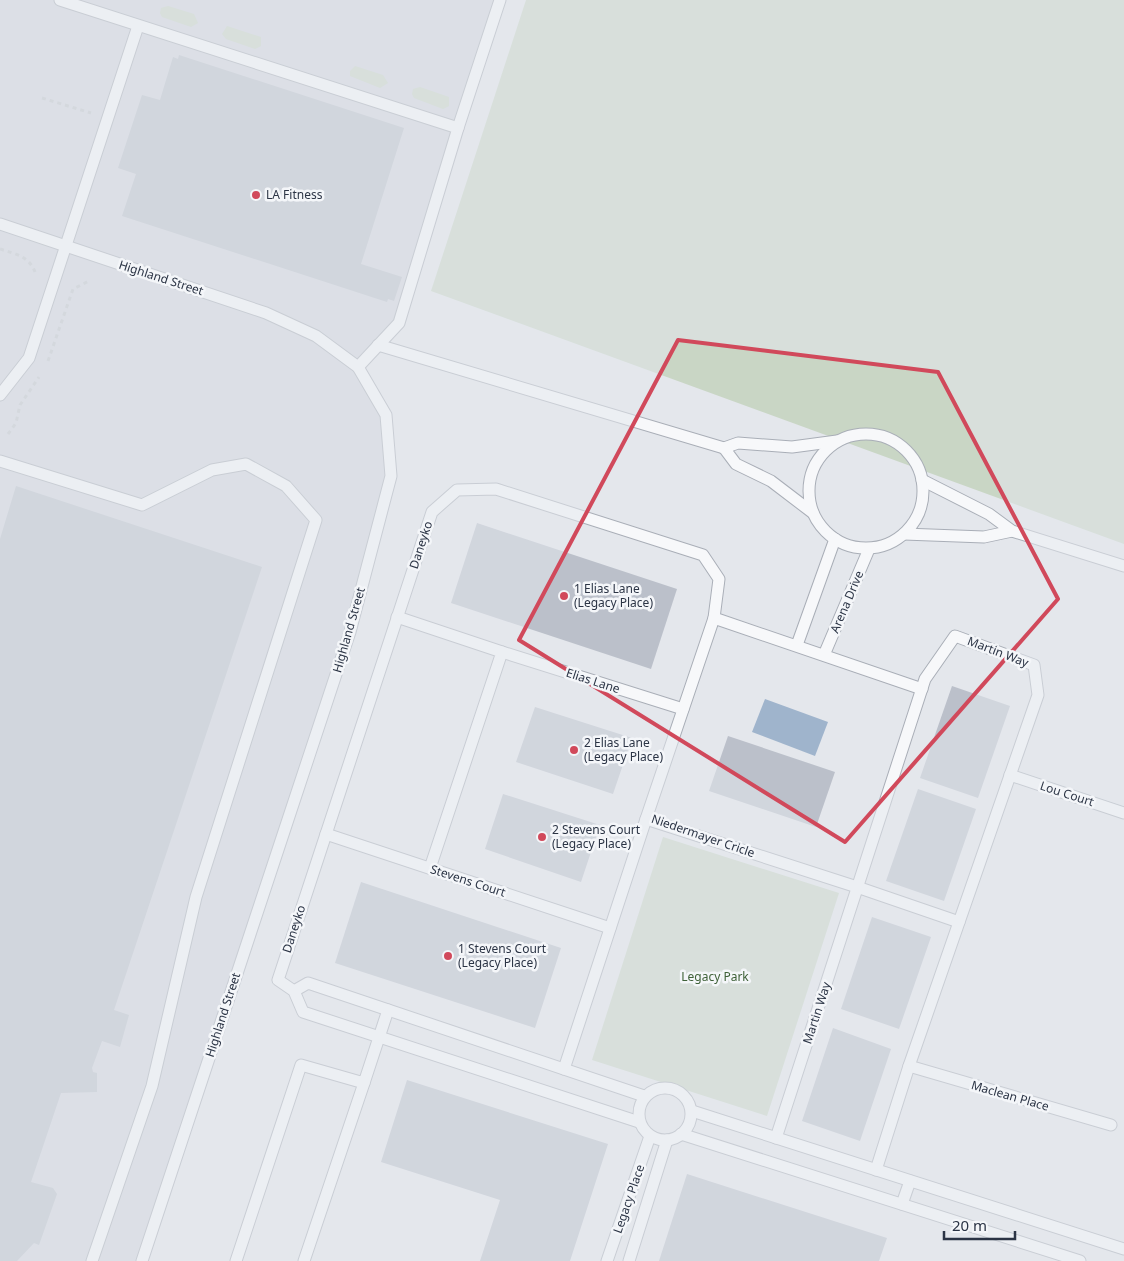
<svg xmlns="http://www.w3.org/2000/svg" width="1124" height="1261" viewBox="0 0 1124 1261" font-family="'Noto Sans',sans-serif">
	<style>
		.built { fill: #d2d6de }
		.green { fill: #c9d6c5 }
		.water { fill: #9fb4cc }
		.building { fill: #bbc0ca }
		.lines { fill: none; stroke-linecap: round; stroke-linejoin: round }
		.service-casing { stroke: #a9aeb7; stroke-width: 13 }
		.path { stroke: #c2c5cb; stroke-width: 3; stroke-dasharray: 4 4; stroke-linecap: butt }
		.service { stroke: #f7f8fa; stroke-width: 11 }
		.marked { fill: none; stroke: #d1495b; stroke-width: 4; stroke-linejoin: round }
		.poi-dot { fill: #d1495b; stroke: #f4f6f9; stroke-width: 2 }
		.labels { text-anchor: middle; stroke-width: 5; stroke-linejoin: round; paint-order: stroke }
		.poi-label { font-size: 12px; fill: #2b3445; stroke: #f4f6f9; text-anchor: start }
		.street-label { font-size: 12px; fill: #2b3445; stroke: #f4f6f9 }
		.park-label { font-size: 12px; fill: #3f6138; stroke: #f4f6f9 }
	</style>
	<rect width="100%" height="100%" fill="#e4e7ec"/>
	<polygon class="built" points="0,0 500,0 399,323 358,367 386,415 391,476 350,632 142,1261 0,1261"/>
	<g class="green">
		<polygon points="526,0 1124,0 1124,544 431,291"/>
		<polygon points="168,6 194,14 198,23 191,27 162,17 160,13 161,8"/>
		<polygon points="227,26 261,37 261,46 255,49 226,39 222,34"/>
		<polygon points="355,66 383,75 388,83 380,88 350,76 350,71"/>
		<polygon points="420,87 449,97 449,106 443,109 414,98 412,94 413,89"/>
		<polygon points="663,837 839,893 767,1116 592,1060"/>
	</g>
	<polygon class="water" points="765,699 828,722 815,756 752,732"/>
	<g class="building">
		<polygon points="179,55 404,128 361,264 402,277 394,301 388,299 387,302 122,216 136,174 118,168 142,95 160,100 173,57 178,59"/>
		<polygon points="16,486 262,567 114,1010 129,1015 120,1047 102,1041 92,1068 93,1072 97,1073 97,1092 61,1093 31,1182 53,1188 57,1194 39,1245 34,1243 17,1261 0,1261 0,539"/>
		<polygon points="477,523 677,589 651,669 451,603"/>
		<polygon points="952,686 1010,706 978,798 920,778"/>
		<polygon points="535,707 632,738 613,794 516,762"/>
		<polygon points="728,736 835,772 816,827 709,791"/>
		<polygon points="918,789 976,809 944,901 886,881"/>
		<polygon points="503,794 600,825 581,882 485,849"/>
		<polygon points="361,882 561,948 535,1028 335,963"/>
		<polygon points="872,917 931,937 899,1029 841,1009"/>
		<polygon points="833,1028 891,1049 860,1141 802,1121"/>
		<polygon points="407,1080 608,1144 570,1261 480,1261 500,1200 381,1162"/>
		<polygon points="687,1174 887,1238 879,1261 659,1261"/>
	</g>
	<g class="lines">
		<g class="service-casing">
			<g id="service">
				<polyline points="60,0 458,128 399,323 358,367"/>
				<polyline points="458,128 500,0"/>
				<polyline points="0,224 266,313 316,336 358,367 386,415 391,476 350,632 142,1261"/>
				<polyline points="378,345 724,448"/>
				<polyline points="0,395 29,358 138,26"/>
				<circle cx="866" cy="491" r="57"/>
				<polyline points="0,461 142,505 212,470 246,464 286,486 316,520 196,897 152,1086 92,1261"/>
				<polyline points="922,480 989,514 1012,531 1124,566"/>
				<polyline points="813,513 771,481 736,464 724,448 738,443 792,447 837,441"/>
				<polyline points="904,534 984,537 1012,531"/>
				<polyline points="397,617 502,652 430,868"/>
				<polyline points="714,618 646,819 857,887 959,922"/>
				<polyline points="797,645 835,539"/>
				<polyline points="502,652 683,709"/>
				<polyline points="824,655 869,549"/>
				<polyline points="1010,775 1124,813"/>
				<polyline points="326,834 610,928"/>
				<polyline points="294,991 308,983 644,1096"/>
				<polyline points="909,1066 1111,1125"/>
				<polyline points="564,1069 646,819"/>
				<circle cx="665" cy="1114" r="26"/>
				<polyline points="692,1111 1124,1249"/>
				<polyline points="639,1122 303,1012 294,991 278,980 432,512 457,490 496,489 703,555 719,579 714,618 922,689"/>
				<polyline points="681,1134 1080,1261"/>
				<polyline points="776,1138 925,679 955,636 1034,665 1038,695 909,1066 876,1170"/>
				<polyline points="902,1204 910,1181"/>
				<polyline points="236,1261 301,1065 364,1083 388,1010"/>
				<polyline points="304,1261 364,1083"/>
				<polyline points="607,1261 650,1136"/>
				<polyline points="629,1261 667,1140"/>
			</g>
		</g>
		<g class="path">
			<polyline points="42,98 91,113"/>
			<path d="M0,249C15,254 29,256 35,272"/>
			<polyline points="48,361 73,289 89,281"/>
			<polyline points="8,434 16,423 20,405 39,377"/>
		</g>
		<use href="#service" class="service"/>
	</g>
	<path d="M0 0H1124V1261H0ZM678,340L938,372L1058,599L845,842L519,640Z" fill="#e4e7ec" fill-opacity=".55" fill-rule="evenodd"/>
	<path class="marked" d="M678,340L938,372L1058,599L845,842L519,640Z"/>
	<g class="poi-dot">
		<circle cx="256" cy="195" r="5"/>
		<circle cx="564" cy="596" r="5"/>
		<circle cx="574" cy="750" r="5"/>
		<circle cx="542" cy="837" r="5"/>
		<circle cx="448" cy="956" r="5"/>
	</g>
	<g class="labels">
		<g class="poi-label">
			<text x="266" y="199">LA Fitness</text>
			<text x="574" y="593">1 Elias Lane<tspan x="574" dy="14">(Legacy Place)</tspan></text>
			<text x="584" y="747">2 Elias Lane<tspan x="584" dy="14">(Legacy Place)</tspan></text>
			<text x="552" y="834">2 Stevens Court<tspan x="552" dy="14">(Legacy Place)</tspan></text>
			<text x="458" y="953">1 Stevens Court<tspan x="458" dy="14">(Legacy Place)</tspan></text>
		</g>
		<g class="street-label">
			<text transform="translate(161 278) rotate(18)" y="4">Highland Street</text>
			<text transform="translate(421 545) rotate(-72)" y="4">Daneyko</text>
			<text transform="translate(847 602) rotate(-67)" y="4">Arena Drive</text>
			<text transform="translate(349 630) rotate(-74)" y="4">Highland Street</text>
			<text transform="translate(998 652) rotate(21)" y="4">Martin Way</text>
			<text transform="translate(593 681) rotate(18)" y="4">Elias Lane</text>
			<text transform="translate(1067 794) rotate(18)" y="4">Lou Court</text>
			<text transform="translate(703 836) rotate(19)" y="4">Niedermayer Cricle</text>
			<text transform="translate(468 881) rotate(18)" y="4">Stevens Court</text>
			<text transform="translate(294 929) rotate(-72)" y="4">Daneyko</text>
			<text transform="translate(817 1013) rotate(-72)" y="4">Martin Way</text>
			<text transform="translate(223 1015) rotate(-72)" y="4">Highland Street</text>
			<text transform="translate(1010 1096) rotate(16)" y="4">Maclean Place</text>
			<text transform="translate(629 1199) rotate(-71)" y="4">Legacy Place</text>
		</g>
		<g class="park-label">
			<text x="715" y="981">Legacy Park</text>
		</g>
	</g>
	<path d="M944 1231v8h71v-8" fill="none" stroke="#2b3445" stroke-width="2.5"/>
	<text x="952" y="1231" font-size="15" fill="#2b3445" stroke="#f4f6f9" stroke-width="4" paint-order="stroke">20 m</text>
</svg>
